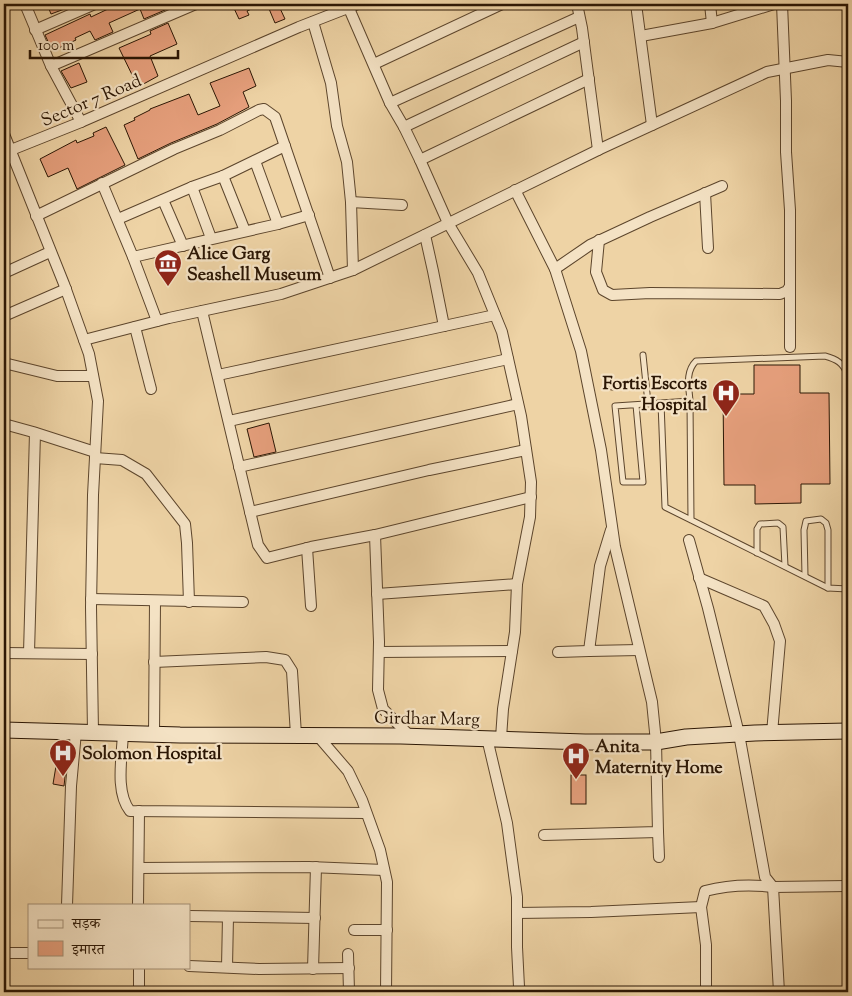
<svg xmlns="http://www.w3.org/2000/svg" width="852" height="996" viewBox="0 0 852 996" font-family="'Sorts Mill Goudy','Noto Serif Devanagari',serif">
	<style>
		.building { fill: #e7a07d; stroke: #2b1604 }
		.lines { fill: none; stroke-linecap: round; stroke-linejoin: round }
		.lane-casing { stroke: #5c452c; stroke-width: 7 }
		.street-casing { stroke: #5c452c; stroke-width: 12 }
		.secondary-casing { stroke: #2b1604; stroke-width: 17 }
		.lane { stroke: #f4e2c4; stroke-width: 5 }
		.street { stroke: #f4e2c4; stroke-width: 10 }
		.secondary { stroke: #f4e2c4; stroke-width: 15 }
		.labels { text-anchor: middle; stroke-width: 4.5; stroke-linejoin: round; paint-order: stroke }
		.street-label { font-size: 18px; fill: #2b1604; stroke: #f4e2c4 }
		.poi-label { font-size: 18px; font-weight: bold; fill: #2b1604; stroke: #f4e2c4; text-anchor: start }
	</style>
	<rect width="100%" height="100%" fill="#eed3a5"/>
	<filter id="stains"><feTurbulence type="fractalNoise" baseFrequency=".004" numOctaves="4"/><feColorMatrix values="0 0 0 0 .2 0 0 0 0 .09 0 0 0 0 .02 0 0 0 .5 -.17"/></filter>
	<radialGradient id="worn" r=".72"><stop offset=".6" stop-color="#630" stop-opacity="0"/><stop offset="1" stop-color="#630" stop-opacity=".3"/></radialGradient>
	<g class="building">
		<polygon points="47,4 78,4 51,14"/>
		<polygon points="105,4 179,4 144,19 140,9 109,23 113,32 95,40 90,31 75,38 76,40 54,50 53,47 51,48 45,35 90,14 91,17 108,9"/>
		<polygon points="232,4 263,4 247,11 249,15 239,19"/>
		<polygon points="267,4 278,4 285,19 275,23"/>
		<polygon points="168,23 177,44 150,56 158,76 138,87 119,48 149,35 151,34 150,31"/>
		<polygon points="79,63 87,82 71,88 61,71"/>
		<polygon points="249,68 256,86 243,92 249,107 217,124 171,143 138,159 124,125 135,120 134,118 150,110 150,109 189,94 198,115 220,106 210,83"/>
		<polygon points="106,127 125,165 77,189 68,168 48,177 40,159 76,140 77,143 94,136 93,133"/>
		<polygon points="754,365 800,365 800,393 829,393 830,484 801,484 801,503 755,504 755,485 724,485 723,394 754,394"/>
		<polygon points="269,423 276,452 254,457 247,429"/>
		<polygon points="56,766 66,768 64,786 53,784"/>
		<rect x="571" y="775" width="15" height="29"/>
	</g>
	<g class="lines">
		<g class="lane-casing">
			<g id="lane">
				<polyline points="643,355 648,403"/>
				<polyline points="612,387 645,385"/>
				<path d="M690,401C689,387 685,372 696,361L825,356C836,359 844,363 847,375L848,433"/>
				<polyline points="636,405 643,482 623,482 615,406 661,403"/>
				<polyline points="691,520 690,401 661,403 665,507 828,588 848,589"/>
				<polyline points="757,553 757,529 760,524 778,523 783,527 785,566"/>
				<polyline points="805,576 804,530 806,521 821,519 826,523 828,530 828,588"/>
			</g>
		</g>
		<g class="street-casing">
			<g id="street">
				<polyline points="25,4 51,66 81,122"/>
				<polyline points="347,4 390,103 404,127 420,160 448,223 478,273 502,332 521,416 531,482 530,517 517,584 515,632 503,709 501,738"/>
				<polyline points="577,4 582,28 598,150"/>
				<polyline points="636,4 652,125"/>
				<polyline points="710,4 712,23"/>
				<polyline points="313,22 331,83 337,126 347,162 351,202 353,270"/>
				<polyline points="35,30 95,4"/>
				<polyline points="641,36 712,23 774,4"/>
				<polyline points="374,64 502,4"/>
				<polyline points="51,66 196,4"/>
				<polyline points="390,103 579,17"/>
				<polyline points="404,127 584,42"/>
				<polyline points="4,134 64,284 89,354 98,401 93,495 91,607 93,732"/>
				<polyline points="11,150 81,122 299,27 358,4"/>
				<polyline points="420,160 589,79"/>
				<polyline points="255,161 278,224"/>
				<polyline points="223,176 245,231"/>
				<polyline points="102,183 133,257 157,321"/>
				<polyline points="192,187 211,238"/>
				<polyline points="515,190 555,269 581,351 601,450 615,547 652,702 656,742 658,832 544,835"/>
				<polyline points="705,193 708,248"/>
				<polyline points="163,200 183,246"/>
				<polyline points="351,202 402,205"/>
				<polyline points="36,216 174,149 220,130 259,110 264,109 275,117 330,278"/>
				<polyline points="118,219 192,187 223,176 285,146"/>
				<polyline points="425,235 433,271 444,326"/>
				<polyline points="599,240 596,272 603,290 612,295 650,293 780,294 787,291 790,286 790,210 786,152 786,101 782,4"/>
				<polyline points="133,257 278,224 309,215"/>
				<polyline points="555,269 590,245 650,217 722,186"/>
				<polyline points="4,273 50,252"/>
				<polyline points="202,311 258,545 267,558 311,547 375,535 531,497"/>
				<polyline points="4,316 66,289"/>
				<polyline points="135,327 151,389"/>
				<polyline points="84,340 169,318 281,294 353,270 600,149 767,72 828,60 848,62"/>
				<polyline points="790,347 790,286"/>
				<polyline points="4,363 57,376 93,376"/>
				<polyline points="218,375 495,315"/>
				<polyline points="229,421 508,359"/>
				<polyline points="4,424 33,432 95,452"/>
				<polyline points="95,458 122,460 146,474 185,524 187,543 189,602"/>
				<polyline points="239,467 518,404"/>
				<polyline points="250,512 429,470 526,450"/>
				<polyline points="611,530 600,566 589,651 639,650"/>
				<polyline points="375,535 379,642 378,690 383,709 410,736"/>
				<polyline points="689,540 708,608 739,734 765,877 773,887"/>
				<polyline points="307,548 311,606"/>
				<polyline points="699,578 764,606 774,624 780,641 772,733"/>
				<polyline points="377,594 517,584"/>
				<polyline points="91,599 243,602"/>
				<polyline points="379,652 512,651"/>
				<polyline points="558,652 589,651"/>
				<polyline points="4,653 92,654"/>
				<polyline points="29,653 35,433"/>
				<polyline points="154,662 266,657 285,660 292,671 296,735"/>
				<path d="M123,733C122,758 115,792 130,811L366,813"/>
				<polyline points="154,734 155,601"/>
				<polyline points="317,735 348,771 362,800 380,850 387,882 386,992"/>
				<polyline points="487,738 507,823 517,897 517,947 519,987 522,992"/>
				<polyline points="658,832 659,857"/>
				<polyline points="139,868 309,867 384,870"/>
				<polyline points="67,905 71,786 76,732"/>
				<polyline points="138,905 139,811"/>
				<polyline points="517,913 591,912 701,907"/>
				<polyline points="189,916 315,918"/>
				<polyline points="354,930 387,930"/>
				<polyline points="4,953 29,953"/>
				<polyline points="348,954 349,992"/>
				<polyline points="189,966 259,969 349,968"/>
				<polyline points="227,967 228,917"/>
				<polyline points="313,969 316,867"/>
				<polyline points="139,992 139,967"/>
				<path d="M706,992V945L701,907L705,891C728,885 750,884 773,887"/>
				<polyline points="779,992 773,887 848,886"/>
			</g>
		</g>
		<g class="secondary-casing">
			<polyline id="secondary" points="4,730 180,735 401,736 585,742 656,742 686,737 755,733 848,731"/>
		</g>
		<use href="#lane" class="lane"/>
		<use href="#street" class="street"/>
		<use href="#secondary" class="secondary"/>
	</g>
	<defs>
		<g id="museum-pin" transform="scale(1.4375)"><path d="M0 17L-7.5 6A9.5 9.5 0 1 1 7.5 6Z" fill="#8f2418" stroke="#f4e2c4"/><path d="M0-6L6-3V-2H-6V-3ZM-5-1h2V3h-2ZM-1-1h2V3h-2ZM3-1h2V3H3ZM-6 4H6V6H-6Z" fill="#fff"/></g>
		<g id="hospital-pin" transform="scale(1.4375)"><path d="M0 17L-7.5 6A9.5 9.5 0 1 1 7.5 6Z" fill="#8f2418" stroke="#f4e2c4"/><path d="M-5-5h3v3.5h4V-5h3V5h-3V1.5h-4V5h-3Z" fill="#fff"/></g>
	</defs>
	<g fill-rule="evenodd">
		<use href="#museum-pin" x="168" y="263"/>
		<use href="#hospital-pin" x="726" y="393"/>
		<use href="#hospital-pin" x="63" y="753"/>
		<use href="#hospital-pin" x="576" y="756"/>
	</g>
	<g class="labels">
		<g class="street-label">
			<text transform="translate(91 100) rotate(-23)" y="6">Sector 7 Road</text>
			<text transform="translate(427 718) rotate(1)" y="6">Girdhar Marg</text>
		</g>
		<g class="poi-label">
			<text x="187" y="259">Alice Garg<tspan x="187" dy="21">Seashell Museum</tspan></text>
			<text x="707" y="389" text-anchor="end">Fortis Escorts<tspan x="707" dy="21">Hospital</tspan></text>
			<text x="595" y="752">Anita<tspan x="595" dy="21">Maternity Home</tspan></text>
			<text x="82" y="759">Solomon Hospital</text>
		</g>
	</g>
	<rect width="852" height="996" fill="none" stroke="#eed3a5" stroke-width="20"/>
	<rect x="5" y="5" width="842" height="986" fill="none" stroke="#2b1604" stroke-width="2.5"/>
	<rect x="10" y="10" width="832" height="976" fill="none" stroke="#2b1604"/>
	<rect x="28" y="904" width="162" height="65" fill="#f4e2c4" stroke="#a49077"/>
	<rect x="38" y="920" width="25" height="8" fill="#f4e2c4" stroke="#a49077"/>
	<text x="72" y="928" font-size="15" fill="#2b1604">सड़क</text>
	<rect x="38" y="941" width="25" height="15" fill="#e7a07d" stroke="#a49077"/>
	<text x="72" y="954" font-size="15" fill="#2b1604">इमारत</text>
	<path d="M30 50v8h148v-8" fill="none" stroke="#2b1604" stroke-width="2.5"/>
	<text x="38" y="50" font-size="15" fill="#2b1604" stroke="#f4e2c4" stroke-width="4" paint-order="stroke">100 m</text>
	<rect width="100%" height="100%" filter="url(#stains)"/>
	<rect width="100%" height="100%" fill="url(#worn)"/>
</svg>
